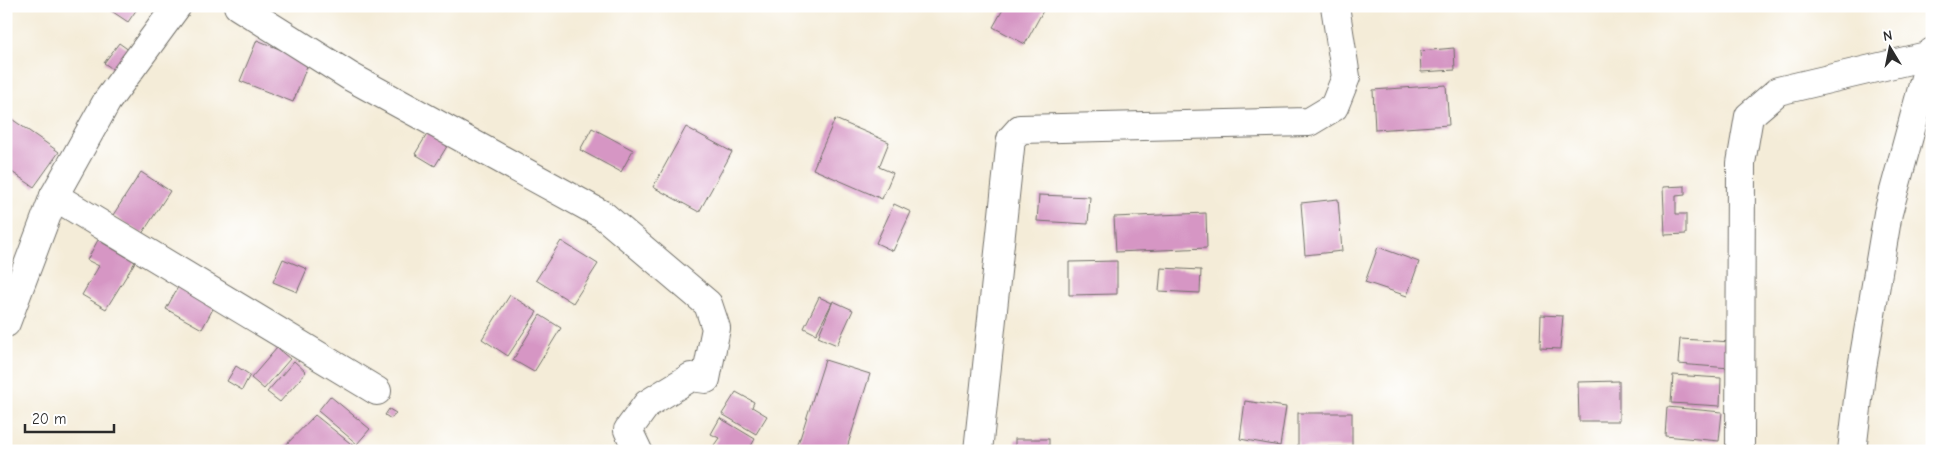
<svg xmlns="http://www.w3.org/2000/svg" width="1938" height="457" viewBox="0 0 1938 457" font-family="'Comic Neue',sans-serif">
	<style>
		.building { fill: #d696c4 }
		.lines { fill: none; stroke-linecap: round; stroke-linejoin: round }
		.minor-casing { stroke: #716f68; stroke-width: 30 }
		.minor { stroke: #fff; stroke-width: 28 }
	</style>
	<rect width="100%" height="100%" fill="#fff"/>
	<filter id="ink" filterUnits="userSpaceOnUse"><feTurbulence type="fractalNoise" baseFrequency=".02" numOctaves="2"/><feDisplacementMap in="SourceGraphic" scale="10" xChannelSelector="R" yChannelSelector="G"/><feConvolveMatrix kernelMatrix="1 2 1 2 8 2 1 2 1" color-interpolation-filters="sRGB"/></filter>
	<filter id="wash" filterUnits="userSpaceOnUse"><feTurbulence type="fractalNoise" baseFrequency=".0096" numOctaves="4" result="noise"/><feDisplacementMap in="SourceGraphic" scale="20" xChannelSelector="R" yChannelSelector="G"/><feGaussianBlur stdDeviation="1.12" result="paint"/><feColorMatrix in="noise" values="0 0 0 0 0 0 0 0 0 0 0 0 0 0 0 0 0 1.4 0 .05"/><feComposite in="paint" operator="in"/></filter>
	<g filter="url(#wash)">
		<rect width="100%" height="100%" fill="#f4ecd8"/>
		<g id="blocks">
			<g class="building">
				<polygon points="104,6 139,6 128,22"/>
				<polygon points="1005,6 1039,6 1044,9 1025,44 993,27"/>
				<polygon points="257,40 309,61 293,102 240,81"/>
				<polygon points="119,43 133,53 118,73 104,63"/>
				<polygon points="1454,48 1455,70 1421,72 1420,51"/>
				<polygon points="1446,85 1449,125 1375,130 1373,90"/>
				<polygon points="6,115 59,152 34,187 6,168"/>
				<polygon points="835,119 889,142 879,167 893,173 882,199 813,169"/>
				<polygon points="686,127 732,152 699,212 653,187"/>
				<polygon points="592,128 633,150 621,172 580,150"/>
				<polygon points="429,131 449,143 435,166 415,154"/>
				<polygon points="141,172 170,191 142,234 113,215"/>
				<polygon points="1685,186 1685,195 1676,196 1676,214 1686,214 1686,234 1665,235 1663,187"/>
				<polygon points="1039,195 1090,197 1088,224 1037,221"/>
				<polygon points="1338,199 1342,251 1305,255 1301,203"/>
				<polygon points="894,204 911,212 893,251 876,243"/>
				<polygon points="1206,213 1207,248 1116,252 1114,217"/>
				<polygon points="98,240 135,262 106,309 82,295 99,266 87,260"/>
				<polygon points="561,241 598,264 573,303 536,280"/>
				<polygon points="1378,247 1419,262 1407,296 1365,282"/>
				<polygon points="283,259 307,269 297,292 273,282"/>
				<polygon points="1117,261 1117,294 1069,295 1069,262"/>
				<polygon points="1161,268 1201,270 1200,293 1159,291"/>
				<polygon points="178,287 214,307 202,329 166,309"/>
				<polygon points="510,295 537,312 508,356 482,339"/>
				<polygon points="819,297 832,303 816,334 804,328"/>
				<polygon points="833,301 853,310 837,345 818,337"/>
				<polygon points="540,315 561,328 534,372 513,360"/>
				<polygon points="1541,315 1563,316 1560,349 1540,348"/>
				<polygon points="1680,339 1732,342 1730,368 1678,364"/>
				<polygon points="277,348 290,359 264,389 251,378"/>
				<polygon points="825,360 870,374 846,451 796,451"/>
				<polygon points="294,361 306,372 280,402 267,392"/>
				<polygon points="236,366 250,375 242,390 227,381"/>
				<polygon points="1673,375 1721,378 1720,406 1671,403"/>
				<polygon points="1619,381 1619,421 1579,421 1578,382"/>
				<polygon points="736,392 754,402 752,407 767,416 756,434 722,414"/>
				<polygon points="330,396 370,429 357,444 318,411"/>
				<polygon points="1245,401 1286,407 1280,446 1240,439"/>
				<polygon points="1667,407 1722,412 1719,441 1665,436"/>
				<polygon points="389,409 396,413 391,419 385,415"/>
				<rect x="1298" y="413" width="54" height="34"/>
				<polygon points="315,415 355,447 352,451 280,451"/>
				<polygon points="720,418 755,439 748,451 741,448 739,451 717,451 712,448 719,438 711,434"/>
				<rect x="1015" y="439" width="34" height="12"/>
			</g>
		</g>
	</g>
	<g filter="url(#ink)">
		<use href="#blocks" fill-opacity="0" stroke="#716f68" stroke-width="1"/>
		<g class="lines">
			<g class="minor-casing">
				<g id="minor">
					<polyline points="238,6 351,77 603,215 708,304 716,328 706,379 691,377 647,404 628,430 638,451"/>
					<polyline points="54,196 377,391"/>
					<polyline points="6,323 54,196 107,101 177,6"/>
					<polyline points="978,451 1011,139 1020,129 1309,122 1334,107 1346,77 1335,6"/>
					<polyline points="1740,451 1741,163 1749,116 1778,91 1931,55"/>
					<polyline points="1852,451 1861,374 1888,213 1932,52"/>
				</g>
			</g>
			<use href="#minor" class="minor"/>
		</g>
	</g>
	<rect width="1938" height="457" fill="none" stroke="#fff" stroke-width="25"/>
	<g transform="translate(1890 48) rotate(350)" stroke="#ffffff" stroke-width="4" paint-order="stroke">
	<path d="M0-4L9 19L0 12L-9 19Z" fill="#2b2b2b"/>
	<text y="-8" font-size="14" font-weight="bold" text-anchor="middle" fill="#2b2b2b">N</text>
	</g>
	<path d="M25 424v8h89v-8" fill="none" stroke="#2b2b2b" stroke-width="2.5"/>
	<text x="32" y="424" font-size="15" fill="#2b2b2b" stroke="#ffffff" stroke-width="4" paint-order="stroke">20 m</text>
</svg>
